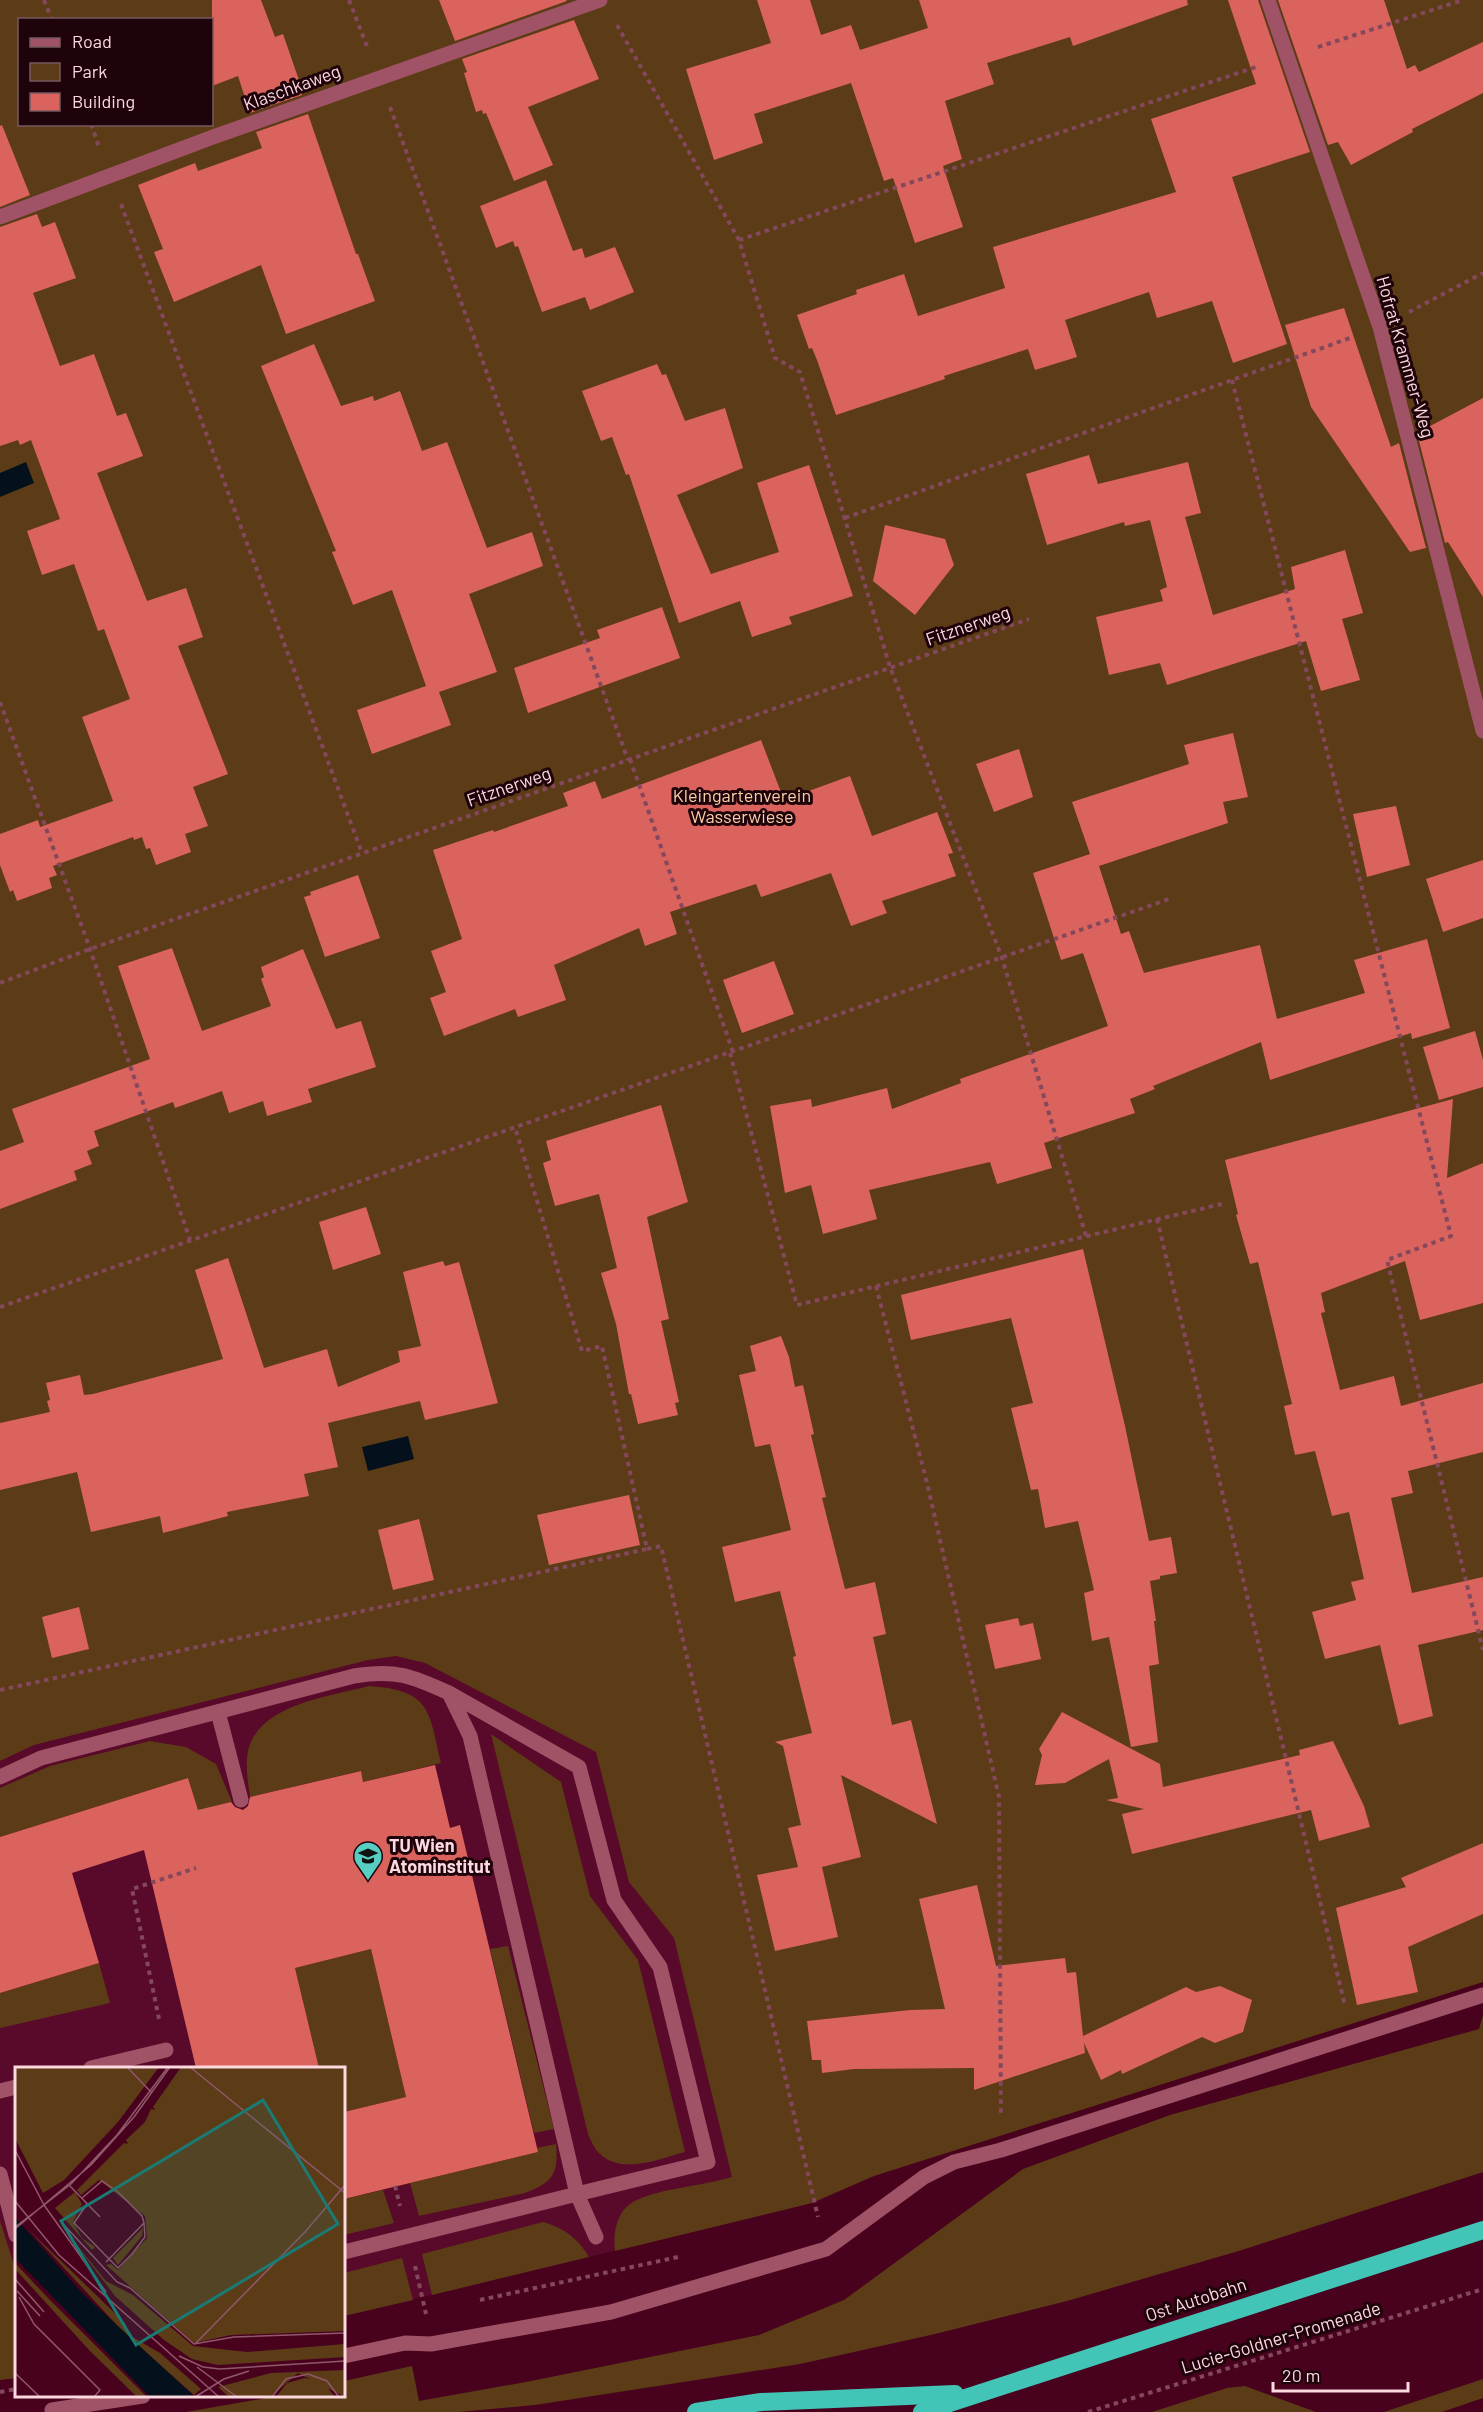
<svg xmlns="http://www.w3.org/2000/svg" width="1483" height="2412" viewBox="0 0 1483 2412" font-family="Barlow,sans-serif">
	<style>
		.built { fill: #590929 }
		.green { fill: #5c3b17; fill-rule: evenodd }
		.water { fill: #04101b }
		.building { fill: #db635d }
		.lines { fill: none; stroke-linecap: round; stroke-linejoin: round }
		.path { stroke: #84485d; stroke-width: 4; stroke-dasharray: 4.5 4.5; stroke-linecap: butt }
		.service { stroke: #a05366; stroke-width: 15 }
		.minor { stroke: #a05366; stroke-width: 15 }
		.motorway { stroke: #42c4b7; stroke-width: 18 }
		.labels { text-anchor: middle; stroke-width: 6; stroke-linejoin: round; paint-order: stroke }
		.street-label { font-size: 18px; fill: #fcd8df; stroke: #1e030b }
		.park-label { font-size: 18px; fill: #fcd1a7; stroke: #1e030b }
		.poi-label { font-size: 18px; font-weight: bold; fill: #fcd8df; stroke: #1e030b; text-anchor: start }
		.inset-river { fill: none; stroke: #04101b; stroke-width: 3 }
		.inset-road { fill: none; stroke: #91586b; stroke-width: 1.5 }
		.view { fill: #1b7b74; fill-opacity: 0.15; stroke: #1b7b74; stroke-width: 3 }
		.inset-edge { fill: none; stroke: #fcd8df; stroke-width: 3 }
	</style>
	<rect width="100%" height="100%" fill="#49021e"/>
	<polygon class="built" points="658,1552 812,2203 344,2316 344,2068 16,2068 16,2378 0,2380 0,1696"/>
	<g class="green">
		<path d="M0,0H1483V1982L874,2176L812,2203L615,2251C613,2234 616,2212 633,2202C659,2188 703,2186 732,2177L674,1938L629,1882L596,1752L425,1663L396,1656L368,1660L34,1745L0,1761ZM20,20H212V124H20Z"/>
		<path d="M369,1686C431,1690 429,1711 441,1763L363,1782L360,1771L250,1797C248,1782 245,1766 248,1751C258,1704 332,1696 369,1686Z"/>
		<path d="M491,1734L561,1782L590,1896L638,1960L685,2152C658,2159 623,2175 600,2154C594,2149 591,2140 588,2134Z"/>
		<polygon points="150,1741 186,1747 216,1764 232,1802 216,1806 204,1830 188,1778 0,1837 0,1788 50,1766"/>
		<polygon points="508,1946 554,2129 534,2133 490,1949"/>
		<polygon points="371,1949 406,2097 344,2112 344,2068 319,2068 295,1968"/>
		<polygon points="99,1963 110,2003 0,2028 0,1993"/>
		<polygon points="1483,2015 1483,2172 1242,2250 1067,2301 935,2334 800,2364 535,2405 459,2412 186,2412 278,2396 344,2396 344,2381 412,2366 419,2401 526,2382 759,2335 844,2300 1023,2169 1170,2115 1479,2029"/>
		<path d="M556,2144C559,2173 553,2183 525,2193L419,2216L410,2183L538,2152L537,2148Z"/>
		<polygon points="383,2190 394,2223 344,2235 344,2199"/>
		<polygon points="0,2221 16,2271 16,2378 0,2380"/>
		<path d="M543,2222C565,2228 578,2239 589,2257L432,2295L422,2254Z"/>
		<polygon points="402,2258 413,2300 344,2316 344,2273"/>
		<polygon points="1483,2379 1483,2398 1442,2412 1384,2412"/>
		<polygon points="1245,2386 1316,2412 1152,2412 1227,2388"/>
	</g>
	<g class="water">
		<polygon points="26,462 34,483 0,497 0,473"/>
		<polygon points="408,1436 414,1459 368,1471 362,1447"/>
	</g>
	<g class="building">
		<polygon points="212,0 261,0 275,37 283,34 300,83 298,84 302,95 250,113 238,76 212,86"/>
		<polygon points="439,0 566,0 567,1 455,41"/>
		<polygon points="757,0 810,0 821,35 851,25 860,50 928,28 919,0 1187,0 1188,5 1073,46 1070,37 987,63 994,84 945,101 962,159 943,166 963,227 915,243 893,178 884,181 851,83 754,114 763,143 714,160 686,69 771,43"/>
		<polygon points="1228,0 1258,0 1310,152 1232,177 1287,344 1233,363 1212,301 1157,318 1149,292 1065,320 1077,357 1035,370 1028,349 944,376 945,379 836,415 817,360 812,348 809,349 797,315 857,294 856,290 904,274 918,316 1005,288 993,247 1176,192 1151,119 1256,84"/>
		<polygon points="1278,0 1384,0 1407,69 1415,65 1419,72 1483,42 1483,93 1412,129 1413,132 1351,165 1338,142 1328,145"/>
		<polygon points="574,20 599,79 528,107 553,165 514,181 486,113 483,114 482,110 476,112 464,73 467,72 462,59"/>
		<polygon points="308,114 356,254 358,254 375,301 286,334 261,265 174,302 154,252 163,249 138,185 195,163 198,171 262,148 256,132"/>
		<polygon points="2,125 30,195 0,207 0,126"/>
		<polygon points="546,180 573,251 582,248 585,258 615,247 634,292 590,310 585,297 542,312 518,246 515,247 513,241 496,248 480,206"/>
		<polygon points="37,214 42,227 55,222 76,278 33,293 60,366 94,354 117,416 126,413 143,456 97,473 147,601 186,588 203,637 178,646 228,774 193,787 208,826 185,834 191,852 156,865 150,848 146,849 142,837 134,840 133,837 53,866 57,875 49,878 52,888 17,901 13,890 10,892 0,865 0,834 38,820 40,827 113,801 82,717 130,699 104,629 98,631 74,564 42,575 27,531 60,519 31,440 20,445 18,440 0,446 0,227"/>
		<polygon points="1344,308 1391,447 1399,443 1426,548 1410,552 1311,407 1285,325"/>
		<polygon points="314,344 341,406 373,396 374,401 400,391 422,451 447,442 487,548 532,532 543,566 469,594 497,672 439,692 451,725 372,754 357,710 426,686 392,590 353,605 332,552 336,551 261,366"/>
		<polygon points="657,364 662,375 666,374 685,421 725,408 743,468 677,495 711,574 779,552 757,483 809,465 853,596 789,617 792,624 752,637 740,601 679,623 629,474 626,475 612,437 601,441 582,391"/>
		<polygon points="1483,398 1483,597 1448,542 1445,543 1417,433"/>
		<polygon points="1089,455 1098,484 1188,462 1201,513 1185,517 1213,615 1295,589 1291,567 1345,550 1363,613 1342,619 1360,680 1321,691 1306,641 1167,685 1160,663 1109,675 1096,617 1163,601 1160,590 1167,587 1150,520 1125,526 1124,522 1047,545 1026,474"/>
		<polygon points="885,525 945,539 954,565 915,615 873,581"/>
		<polygon points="662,607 680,658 528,713 514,668 600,638 597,630"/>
		<polygon points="1233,733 1248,797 1223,802 1228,823 1099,866 1121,934 1129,931 1144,973 1260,945 1277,1019 1365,993 1354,960 1427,939 1450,1028 1412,1039 1411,1033 1270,1080 1261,1042 1153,1086 1155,1089 1130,1099 1135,1113 1044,1143 1052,1168 997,1184 990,1162 869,1190 877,1219 823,1234 811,1185 785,1193 770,1106 811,1099 812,1107 887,1088 892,1109 961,1083 960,1079 1108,1026 1083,953 1061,960 1033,873 1090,854 1072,802 1189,764 1184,745"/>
		<polygon points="761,740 784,800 850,776 872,836 937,812 953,853 948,854 956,876 882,901 887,913 851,926 831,873 761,897 756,884 670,912 677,934 645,946 639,928 554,965 566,1000 518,1017 515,1009 444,1036 430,998 446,992 431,951 462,939 433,850 493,830 494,832 568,806 563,793 595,781 602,799"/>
		<polygon points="1019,749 1033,797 994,812 976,764"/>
		<polygon points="1396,806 1410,865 1367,877 1353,814"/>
		<polygon points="1483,860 1483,918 1443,932 1426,879"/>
		<polygon points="358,875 380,938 325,957 304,897 311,895 310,892"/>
		<polygon points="172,948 202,1031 271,1006 261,979 264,977 261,967 303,949 336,1029 361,1021 376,1067 308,1089 312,1102 267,1116 263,1101 229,1113 222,1091 175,1108 173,1102 94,1131 99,1146 87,1151 92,1164 74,1171 77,1180 0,1209 0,1151 24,1142 12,1109 150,1059 118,966"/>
		<polygon points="774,961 794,1014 742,1033 723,980"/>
		<polygon points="1475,1031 1483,1060 1483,1087 1439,1100 1423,1047"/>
		<polygon points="1453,1099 1447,1178 1483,1163 1483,1303 1420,1320 1405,1261 1321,1293 1325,1312 1321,1313 1340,1390 1394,1376 1401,1406 1483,1383 1483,1452 1408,1471 1413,1493 1391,1498 1412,1593 1483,1577 1483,1630 1418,1645 1433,1716 1399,1725 1380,1645 1325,1659 1312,1612 1356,1600 1351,1582 1364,1579 1349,1512 1332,1516 1315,1451 1295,1455 1284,1406 1292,1404 1258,1262 1250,1264 1236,1215 1238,1214 1225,1160"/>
		<polygon points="661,1105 688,1202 647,1217 669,1319 661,1321 679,1402 675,1403 678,1415 638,1424 631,1394 629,1394 616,1324 601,1273 617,1268 599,1194 555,1206 543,1163 551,1160 546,1141"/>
		<polygon points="366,1207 381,1254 333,1270 319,1222"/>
		<polygon points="1083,1249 1125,1426 1149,1541 1171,1537 1177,1573 1160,1576 1160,1579 1150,1581 1156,1621 1154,1621 1159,1664 1149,1666 1158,1742 1131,1747 1109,1637 1092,1641 1084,1593 1094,1590 1078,1521 1045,1528 1038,1489 1031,1490 1011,1408 1033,1403 1011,1318 911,1340 901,1295"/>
		<polygon points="228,1258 264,1368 327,1349 338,1387 400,1362 398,1351 421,1346 403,1272 443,1261 445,1266 459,1262 498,1403 425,1420 420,1401 328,1423 338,1467 304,1474 309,1496 227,1512 228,1516 163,1533 160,1516 91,1532 77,1472 0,1490 0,1423 50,1412 47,1401 50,1400 46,1383 80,1375 84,1395 93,1394 223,1359 195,1270"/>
		<polygon points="781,1336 789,1357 795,1387 803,1385 814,1434 811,1435 826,1497 822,1498 845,1589 875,1582 886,1634 873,1637 892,1725 911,1720 937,1824 841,1775 861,1857 822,1867 838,1937 775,1951 757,1875 798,1867 788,1828 801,1825 783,1746 775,1742 812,1733 793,1657 796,1656 780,1591 735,1602 722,1547 791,1530 770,1444 755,1447 739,1375 756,1371 750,1346"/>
		<polygon points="629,1495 640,1545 549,1565 537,1515"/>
		<polygon points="419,1519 434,1580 393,1590 378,1530"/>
		<polygon points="79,1607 89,1649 52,1658 42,1617"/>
		<polygon points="1018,1618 1020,1626 1033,1623 1041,1659 995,1669 985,1625"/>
		<polygon points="1062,1712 1160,1764 1163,1787 1300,1755 1299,1750 1333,1741 1364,1806 1370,1827 1319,1841 1311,1810 1132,1854 1122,1814 1144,1809 1106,1800 1118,1798 1109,1759 1065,1783 1035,1785 1042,1755 1039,1749"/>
		<polygon points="435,1765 450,1828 460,1825 538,2152 344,2199 344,2112 406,2097 371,1949 295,1968 319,2068 196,2068 144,1850 72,1873 99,1963 0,1993 0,1837 188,1778 198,1810 231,1802 235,1807 243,1810 248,1806 250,1797 361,1771 363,1782"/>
		<polygon points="1483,1843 1483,1914 1408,1947 1418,1992 1357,2005 1336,1908 1406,1887 1401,1878"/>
		<polygon points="977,1885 996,1966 1065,1958 1067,1973 1076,1972 1083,2036 1186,1987 1196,1992 1220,1986 1252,2000 1243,2032 1215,2043 1202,2037 1122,2074 1121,2070 1101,2080 1084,2043 1085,2053 974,2090 974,2068 854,2069 822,2073 821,2060 812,2060 807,2021 910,2010 945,2009 919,1899"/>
	</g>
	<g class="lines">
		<g class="path">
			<polyline points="44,0 52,20"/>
			<polyline points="349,0 368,49"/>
			<polyline points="617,25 739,240 775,358 800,372 890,667 1002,958 1086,1236"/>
			<polyline points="1318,47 1463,0"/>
			<polyline points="390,107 628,760"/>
			<polyline points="91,124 99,147"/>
			<polyline points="121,204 362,853"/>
			<polyline points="739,240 1259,66"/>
			<polyline points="1409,312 1483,273"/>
			<polyline points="1232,380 1451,1236 1387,1260 1483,1650"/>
			<polyline points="845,518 1350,338"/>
			<polyline points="0,702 90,949 190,1240"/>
			<polyline points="630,759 733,1052"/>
			<polyline points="0,983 90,949 1029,619"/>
			<polyline points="730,1053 797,1305 1226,1203"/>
			<polyline points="1157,1219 1345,2006"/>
			<polyline points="876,1286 927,1483 999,1797 1001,2117"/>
			<polyline points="0,1307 1169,899"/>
			<polyline points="647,1549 661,1546 818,2217"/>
			<polyline points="0,1690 647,1549 602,1346 582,1351 515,1127"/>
			<polyline points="159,2019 132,1889 196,1868"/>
			<polyline points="395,2186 400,2206"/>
			<polyline points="415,2266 426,2314"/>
			<polyline points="480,2300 678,2257"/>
			<polyline points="0,2392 16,2389"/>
			<polyline points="1088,2412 1483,2289"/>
		</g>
		<g class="service">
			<polyline points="1268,0 1380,327 1483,731"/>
			<polyline points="0,217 213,137 600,0"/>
			<polyline points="449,1693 579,1767 614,1900 660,1967 708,2162 577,2194 596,2237"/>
			<polyline points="218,1712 241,1800"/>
			<path d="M0,1777L41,1758L354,1676C395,1669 412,1676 449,1693L470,1736L577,2194L344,2252"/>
			<polyline points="91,2068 166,2050"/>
			<polyline points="0,2091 16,2087"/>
			<polyline points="0,2174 16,2235"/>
		</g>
		<g class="minor">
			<polyline points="344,2356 405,2343 431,2344 611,2312 826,2249 924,2177 954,2162 1001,2150 1483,1995"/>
			<polyline points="52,2410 143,2396"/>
		</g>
		<g class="motorway">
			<polyline points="696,2412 761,2402 955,2394"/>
			<polyline points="922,2412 1483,2230"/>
		</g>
	</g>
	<defs>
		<g id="university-pin" transform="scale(1.5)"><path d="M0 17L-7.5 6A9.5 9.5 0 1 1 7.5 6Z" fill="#57cec1" stroke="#1e030b"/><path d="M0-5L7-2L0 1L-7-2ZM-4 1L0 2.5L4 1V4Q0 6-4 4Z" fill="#111"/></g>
	</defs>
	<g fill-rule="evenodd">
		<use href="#university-pin" x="368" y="1856"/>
	</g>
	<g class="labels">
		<g class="street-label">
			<text transform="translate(292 88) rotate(-20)" y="6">Klaschkaweg</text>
			<text transform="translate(1405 357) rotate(74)" y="6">Hofrat Krammer-Weg</text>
			<text transform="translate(968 626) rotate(-19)" y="6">Fitznerweg</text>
			<text transform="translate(509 787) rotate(-19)" y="6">Fitznerweg</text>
			<text transform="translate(1196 2300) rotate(-18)" y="6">Ost Autobahn</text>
			<text transform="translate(1281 2338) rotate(-17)" y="6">Lucie-Goldner-Promenade</text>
		</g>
		<g class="park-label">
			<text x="742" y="802">Kleingartenverein<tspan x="742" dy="21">Wasserwiese</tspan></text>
		</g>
		<g class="poi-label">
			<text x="389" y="1852">TU Wien<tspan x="389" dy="21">Atominstitut</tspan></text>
		</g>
	</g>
	<g transform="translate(15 2067)">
		<rect width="330" height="330" fill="#49021e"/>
		<path d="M0,0H144L103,55L49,113L28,126L0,71ZM166,0H330V264L216,268L179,276L91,198L96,197L103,203L132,171L130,149L84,113L66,128L62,123L109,76L113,77L111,73L130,55L136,42L140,43L138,40ZM60,125L67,137L58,155L67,171L80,180L77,183L40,141ZM128,161L127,169L103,198L98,191ZM13,162L110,256L114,268L145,286L186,322L179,328L111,268ZM49,162L91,214L118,228L178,279L232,285L330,277V290L203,298L177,292L149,273L100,229ZM0,196L33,231L132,330H122L75,284L0,202ZM330,303V330L283,306L255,330H214L203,320L256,306ZM290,311L309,316L320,330H261L272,316Z" fill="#5c3b17"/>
		<path d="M0,150L67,226L180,330H135L0,191Z" fill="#04101b"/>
		<path class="inset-river" d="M1,162L67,237L170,330"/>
		<path class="inset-road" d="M112,0L136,25M175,0L330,126M0,83L29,138L0,160M54,118L85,150M67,131L87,114L103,125L127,149L129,156L94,192L59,156L72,137M0,134L44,188L204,330M29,138L56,117L102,68L153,0M29,138L91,225M49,158L102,215L115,221L179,277L219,270L330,266M0,162L76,98L119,50L155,0M91,195L94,192L103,201L117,187L130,170L129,156M0,212L29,245M2,224L25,249M4,230L19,257L85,323L79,330M180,277L290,165L330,118M164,289L188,300L205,302L330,294M182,300L222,330M0,306L25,330M180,330L209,312L234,304M257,330L271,312L293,307L312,314L324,330"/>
		<path class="view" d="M248,33L323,157L121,278L46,154Z"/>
		<rect width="330" height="330" class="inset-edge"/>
	</g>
	<rect x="18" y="18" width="195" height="108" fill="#1e030b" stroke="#775860" stroke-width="1.5"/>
	<rect x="30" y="38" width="30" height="9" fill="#a05366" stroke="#775860" stroke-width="1.5"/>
	<text x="72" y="48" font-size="18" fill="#fcd8df">Road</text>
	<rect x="30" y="63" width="30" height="18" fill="#5c3b17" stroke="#775860" stroke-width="1.5"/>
	<text x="72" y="78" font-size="18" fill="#fcd8df">Park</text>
	<rect x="30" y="93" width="30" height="18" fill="#db635d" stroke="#775860" stroke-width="1.5"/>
	<text x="72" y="108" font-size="18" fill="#fcd8df">Building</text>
	<path d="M1273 2382v9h135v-9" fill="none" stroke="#fcd8df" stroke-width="3"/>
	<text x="1282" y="2382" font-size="18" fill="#fcd8df" stroke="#1e030b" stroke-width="4.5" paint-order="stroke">20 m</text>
</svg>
